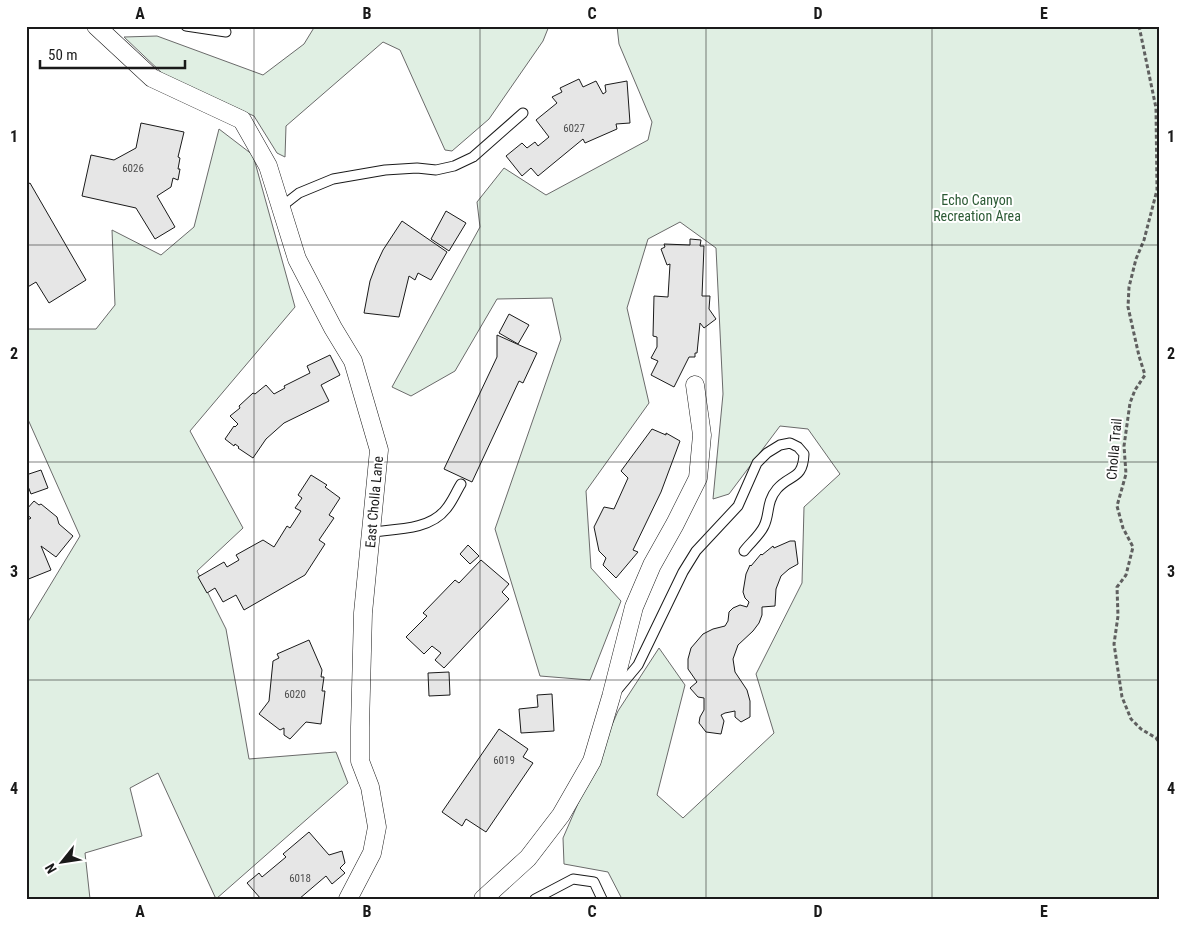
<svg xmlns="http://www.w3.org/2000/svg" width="1185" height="925" viewBox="0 0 1185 925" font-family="'Roboto Condensed',sans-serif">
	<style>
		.green { fill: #e0efe3; stroke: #6a6a6a }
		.building { fill: #e6e6e6; stroke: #1a1a1a }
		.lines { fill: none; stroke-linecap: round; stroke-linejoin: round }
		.lane-casing { stroke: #1a1a1a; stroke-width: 11 }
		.street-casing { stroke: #1a1a1a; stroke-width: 19 }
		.path { stroke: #5f5f5f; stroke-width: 3; stroke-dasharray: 4 2.5; stroke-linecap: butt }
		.lane { stroke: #fff; stroke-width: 9 }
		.street { stroke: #fff; stroke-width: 18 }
		.grid { fill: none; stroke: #1a1a1a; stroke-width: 1; stroke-opacity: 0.55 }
		.labels { text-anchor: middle; stroke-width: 4; stroke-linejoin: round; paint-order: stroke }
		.number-label { font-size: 11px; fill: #4d4d4d }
		.park-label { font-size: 14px; fill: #2b5a34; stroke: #fff }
		.street-label { font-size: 14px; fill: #1a1a1a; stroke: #fff }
		.neatline { fill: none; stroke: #1a1a1a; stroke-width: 2 }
		.grid-label { font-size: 16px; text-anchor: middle; font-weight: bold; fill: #1a1a1a }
	</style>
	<rect width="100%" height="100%" fill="#fff"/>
	<g class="green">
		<polygon points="315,26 549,26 543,41 489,119 452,151 445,150 400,50 383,42 286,126 285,157 277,153 254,116 163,74 124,37 157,36 263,75 304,44"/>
		<polygon points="617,26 1159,26 1159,899 622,899 608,872 564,864 563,838 618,711 659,648 685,685 657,795 683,818 774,733 756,674 802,583 804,507 840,474 808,429 780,426 729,494 713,499 723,394 716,248 680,222 648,239 627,308 649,403 586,491 591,568 621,601 590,680 540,676 495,529 561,339 552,298 497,299 455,371 411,396 392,387 480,227 477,202 504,168 546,195 648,140 652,122 619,44"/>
		<polygon points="219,129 253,155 295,307 190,431 243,528 197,571 226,629 249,759 336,752 348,783 216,899 158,773 130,788 142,836 85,853 90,899 26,899 26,625 80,536 26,415 26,329 96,329 115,305 112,230 161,255 194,227"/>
	</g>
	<g class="building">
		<polygon points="579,79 583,87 596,81 603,94 606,92 605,85 627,81 630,123 616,124 617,129 585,143 583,139 538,176 531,168 522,176 506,156 522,143 527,148 535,142 538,146 549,137 536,120 557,103 552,97 562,92 560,88"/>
		<polygon points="141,123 184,132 178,157 180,158 178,169 180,169 178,180 173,178 171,187 157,196 175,227 155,239 136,208 82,196 91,155 114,160 136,148"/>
		<polygon points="30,183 86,280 49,303 36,282 26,288 26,185"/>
		<polygon points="446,211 466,223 449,251 431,239"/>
		<polygon points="402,221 447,252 431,280 418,273 415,280 409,276 399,317 364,313 370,281 376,265 383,250"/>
		<polygon points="690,239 701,240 700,246 704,246 702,296 710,296 709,309 716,319 704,328 700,323 697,353 695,353 695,357 689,357 674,387 651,375 658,361 651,358 657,347 657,337 653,336 654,296 668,297 670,264 667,265 661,249 665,247 664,244 690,245"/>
		<polygon points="509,314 529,325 518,344 499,333"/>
		<polygon points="497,335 537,353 523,383 519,381 472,482 444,469 497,357"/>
		<polygon points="330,355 340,375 321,385 329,401 284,423 266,439 253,458 238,448 239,447 235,444 234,446 225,439 234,426 235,427 238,424 230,416 240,408 239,406 253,393 255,394 266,385 274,394 285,388 284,386 310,373 307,366"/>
		<polygon points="652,429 666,435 666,433 680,441 661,492 633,550 638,552 616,578 603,565 606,558 599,551 594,527 604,507 614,509 628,478 621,471"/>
		<polygon points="41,470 48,488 31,494 26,481 26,475"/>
		<polygon points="311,475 327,485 325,487 340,498 329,515 334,518 319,540 325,544 305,575 244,610 236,595 223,602 215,588 207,593 198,577 224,562 227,567 239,560 236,555 263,540 274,547 287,526 290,528 301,511 295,508 302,498 298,495"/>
		<polygon points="34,501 39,505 41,504 57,517 59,524 73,536 56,557 41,546 51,570 26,580 26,521 31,518 26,514 26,510"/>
		<polygon points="790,541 795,541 798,564 789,569 781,576 776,589 775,606 762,607 762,615 759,623 753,631 738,645 733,659 735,672 747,690 750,701 750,717 741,722 735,717 735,711 725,713 721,715 724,721 721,734 706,732 699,723 700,717 704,710 704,698 698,697 690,688 697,682 688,669 688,659 691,648 703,634 713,629 725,626 728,621 729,612 733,608 740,605 747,607 749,602 745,598 743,592 746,574 750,565 751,566 761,554 762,555 773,546 774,548"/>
		<polygon points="468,545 479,556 470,564 460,554"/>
		<polygon points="481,560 509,584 502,592 509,599 444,668 435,660 441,653 432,646 424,654 406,637 427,616 423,613 455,580 459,583"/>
		<polygon points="309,640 322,670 321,677 324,677 322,691 325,691 321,724 306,722 290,739 284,735 284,728 280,730 259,714 269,701 273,661 279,658 277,654"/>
		<polygon points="449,672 450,695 429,696 428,673"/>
		<polygon points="552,694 554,731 521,733 519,709 538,707 537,695"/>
		<polygon points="499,729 528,749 523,757 533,763 486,832 466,819 462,826 442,812"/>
		<polygon points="309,832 329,855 342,851 345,863 340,868 345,873 332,884 326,876 299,899 261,899 247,883 259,873 262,877 286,857 283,854"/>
	</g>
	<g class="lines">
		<g class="lane-casing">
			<g id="lane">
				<polyline points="186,26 226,32"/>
				<polyline points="281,207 299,193 333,179 385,170 417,168 436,170 454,166 473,157 523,113"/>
				<path d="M371,532C396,529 430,530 446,509C452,502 456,492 461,484"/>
				<path d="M618,689L638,665L683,572L696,551L738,506L757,463L767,453L780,445L790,443L798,447L804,454C803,480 790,474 777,489C766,502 770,514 764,526C760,535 750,543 744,551"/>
				<polyline points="535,899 573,879 594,882 602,899"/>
			</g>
		</g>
		<g class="street-casing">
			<g id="street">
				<polyline points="96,26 152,78 242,120 268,166 297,259 333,328 353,361 379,450 363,613 360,727 360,761 370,787 377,827 372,853 348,899"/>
				<polyline points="483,899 528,858 561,815 592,761 611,697 634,607 652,565 675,524 698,478 702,435 695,385"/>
			</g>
		</g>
		<polyline class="path" points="1139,26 1156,108 1157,190 1144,240 1136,259 1129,287 1128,307 1139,356 1145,375 1135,390 1130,403 1124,446 1126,474 1117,506 1123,528 1133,547 1126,575 1117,587 1118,616 1114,644 1122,697 1131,719 1141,729 1156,738 1159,742"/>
		<use href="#lane" class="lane"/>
		<use href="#street" class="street"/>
	</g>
	<path class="grid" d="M254,26V899M480,26V899M706,26V899M932,26V899M26,245H1159M26,462H1159M26,680H1159"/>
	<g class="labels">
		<g class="number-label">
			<text x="574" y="132">6027</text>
			<text x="133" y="172">6026</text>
			<text x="295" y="698">6020</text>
			<text x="504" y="764">6019</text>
			<text x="300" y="882">6018</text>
		</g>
		<g class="park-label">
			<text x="977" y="205">Echo Canyon<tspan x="977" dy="16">Recreation Area</tspan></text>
		</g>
		<g class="street-label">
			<text transform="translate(1114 449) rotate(-85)" y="5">Cholla Trail</text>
			<text transform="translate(374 502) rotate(-85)" y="5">East Cholla Lane</text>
		</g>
	</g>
	<rect width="1185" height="925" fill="none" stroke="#ffffff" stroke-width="55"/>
	<g transform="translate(62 862) rotate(240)" stroke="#ffffff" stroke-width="4" paint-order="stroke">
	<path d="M0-4L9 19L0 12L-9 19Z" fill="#1a1a1a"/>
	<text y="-8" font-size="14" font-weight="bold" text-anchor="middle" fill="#1a1a1a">N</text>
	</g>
	<path d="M40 60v8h145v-8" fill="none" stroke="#1a1a1a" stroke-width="2.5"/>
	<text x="48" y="60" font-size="15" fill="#1a1a1a" stroke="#ffffff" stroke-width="4" paint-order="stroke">50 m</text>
	<rect x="28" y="28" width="1130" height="870" class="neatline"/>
	<g class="grid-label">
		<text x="140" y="19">A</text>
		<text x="367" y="19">B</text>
		<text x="592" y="19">C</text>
		<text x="818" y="19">D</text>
		<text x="1044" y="19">E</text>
		<text x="14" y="142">1</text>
		<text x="1171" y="142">1</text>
		<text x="14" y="359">2</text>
		<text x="1171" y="359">2</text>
		<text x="14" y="577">3</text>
		<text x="1171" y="577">3</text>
		<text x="14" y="794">4</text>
		<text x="1171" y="794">4</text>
		<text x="140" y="917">A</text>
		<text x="367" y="917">B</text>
		<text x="592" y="917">C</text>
		<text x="818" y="917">D</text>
		<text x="1044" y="917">E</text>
	</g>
</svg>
